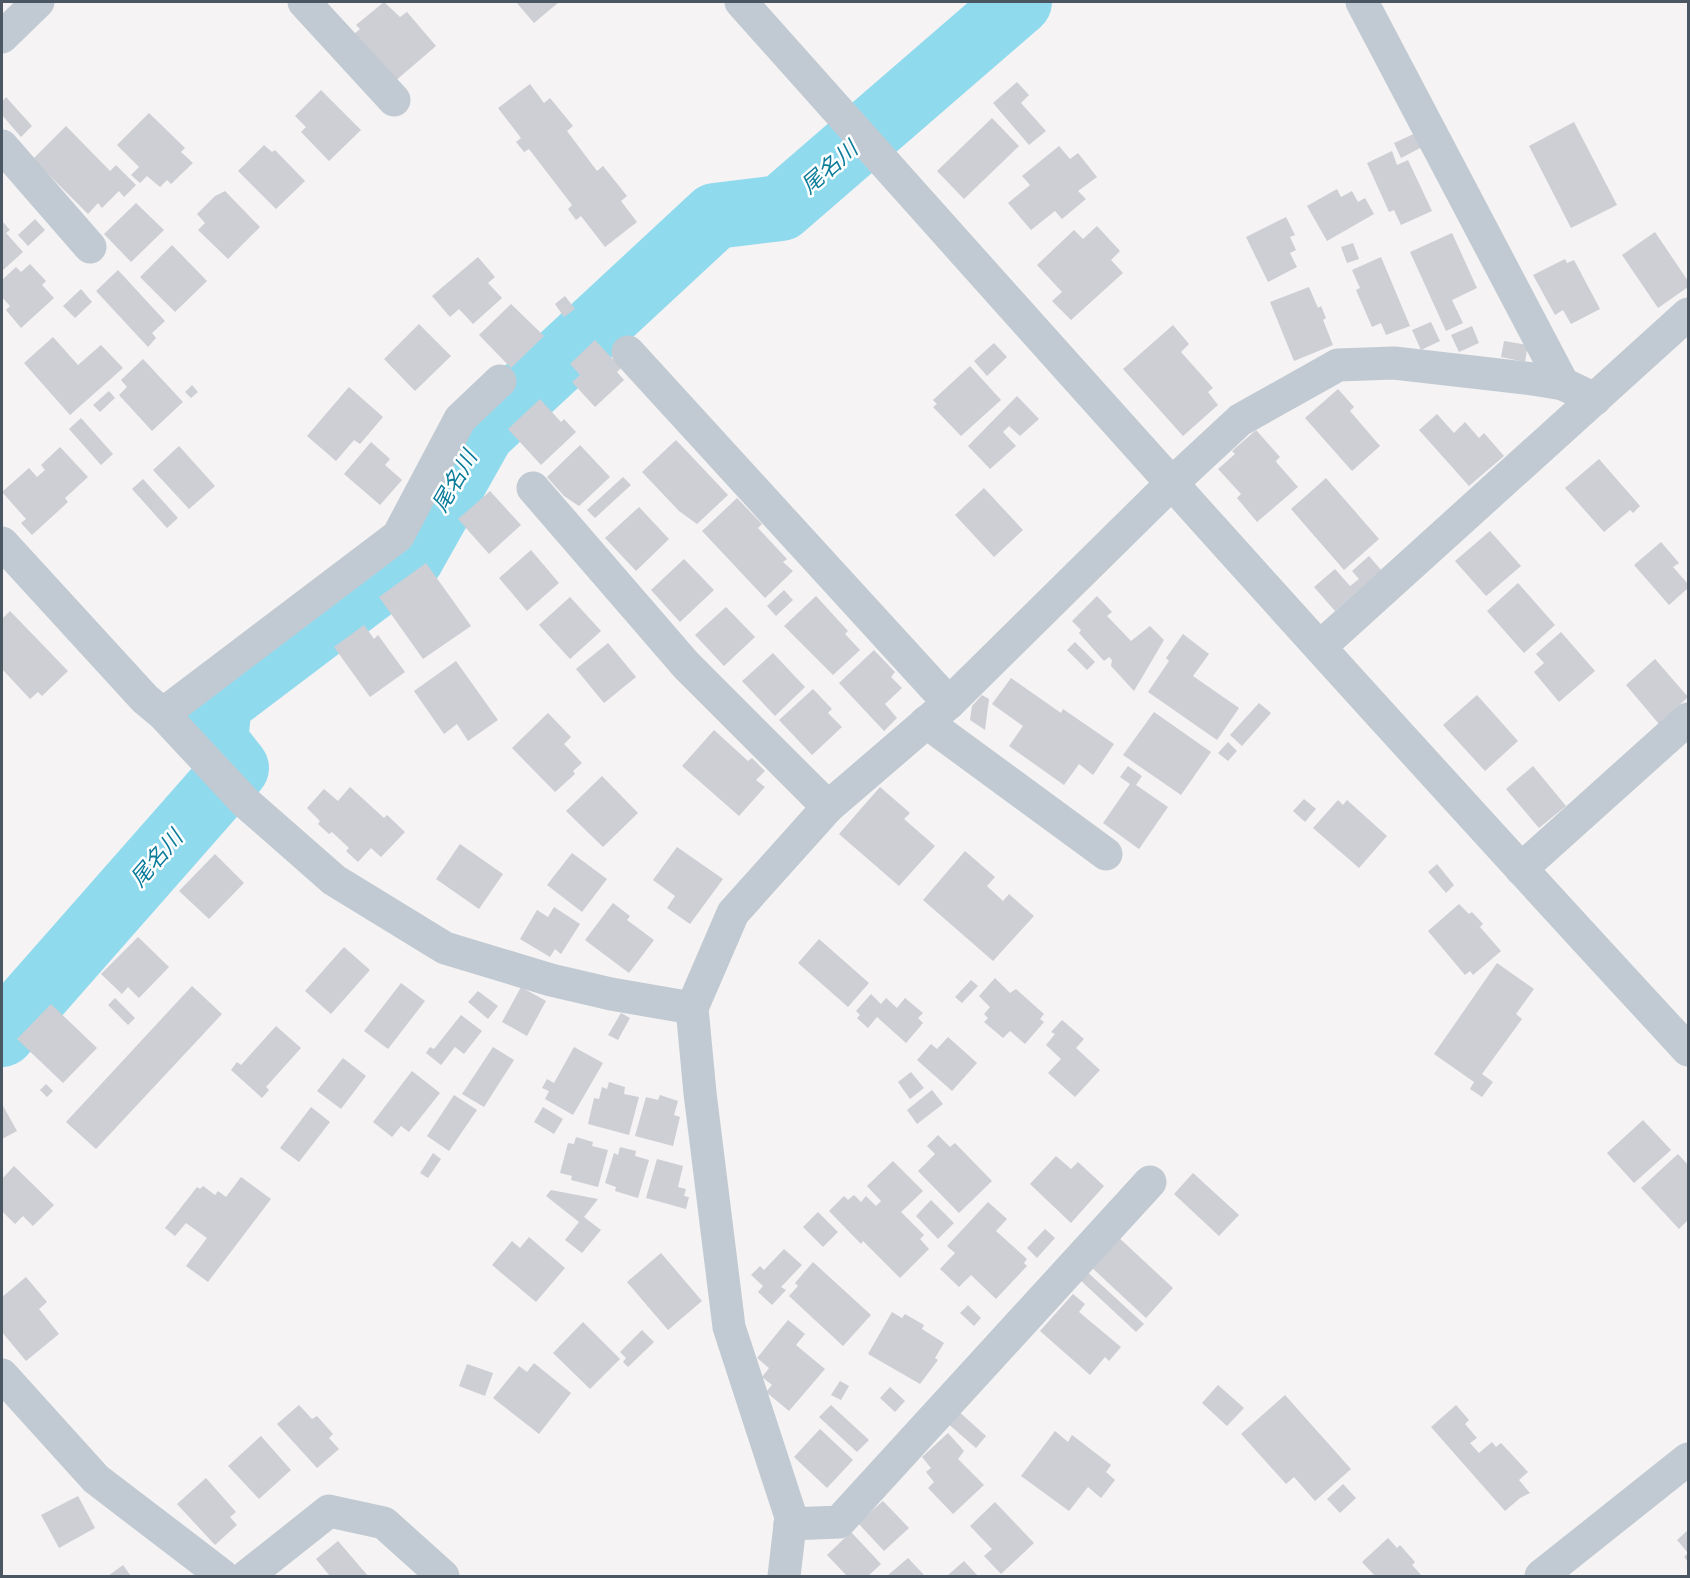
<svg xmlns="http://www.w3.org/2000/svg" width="1690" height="1578" viewBox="0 0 1690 1578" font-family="'Sofia Sans Condensed','Noto Sans JP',sans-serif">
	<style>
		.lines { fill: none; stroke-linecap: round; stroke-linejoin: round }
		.river { stroke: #90daee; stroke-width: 66 }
		.building { fill: #cdcfd5 }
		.minor { stroke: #c1cad2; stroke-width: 33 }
		.labels { text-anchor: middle; stroke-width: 5; stroke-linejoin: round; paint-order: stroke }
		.water-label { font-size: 22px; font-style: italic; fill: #0c7c9b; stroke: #fff }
	</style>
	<rect width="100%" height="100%" fill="#f5f3f3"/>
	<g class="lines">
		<polyline class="river" points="2,1034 236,768 215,741 219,703 411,558 482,432 715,216 781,208 1019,2"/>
	</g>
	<g class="building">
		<polygon points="384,2 400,17 407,12 436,46 394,82 354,34 360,29 356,25"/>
		<polygon points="516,2 559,2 534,23"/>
		<polygon points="1017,82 1029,95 1021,103 1046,131 1029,145 993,103"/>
		<polygon points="530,84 544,103 550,98 573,126 567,131 597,171 603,166 627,196 621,201 637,222 605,247 581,216 576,220 568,209 572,205 529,149 524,152 516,142 521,138 498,108"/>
		<polygon points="321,90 361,130 329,161 301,132 306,127 295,116"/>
		<polygon points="6,97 32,126 21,137 2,115 2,102"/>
		<polygon points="149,113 185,148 181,152 193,163 171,184 167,180 160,187 147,176 140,183 131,175 139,167 117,145"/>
		<polygon points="992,118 1019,146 964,199 937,171"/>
		<polygon points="1574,122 1617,205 1571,228 1529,146"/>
		<polygon points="66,126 110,171 116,165 136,185 124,197 119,191 102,208 98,203 88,214 33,159"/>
		<polygon points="1418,132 1424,146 1401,158 1394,143"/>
		<polygon points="264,145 272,152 275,150 305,181 276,209 238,171"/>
		<polygon points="1059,146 1070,159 1078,153 1097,177 1078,191 1086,199 1062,219 1055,211 1031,230 1008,203 1030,185 1022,176"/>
		<polygon points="1392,151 1397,165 1408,160 1432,211 1401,225 1394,210 1389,212 1367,163"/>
		<polygon points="1337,189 1341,197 1352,191 1358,202 1365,198 1374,214 1327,241 1307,206"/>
		<polygon points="225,191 260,227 228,259 198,230 205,223 197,214 215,196"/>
		<polygon points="136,203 164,230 131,262 104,234"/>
		<polygon points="1286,217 1295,235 1290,237 1296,250 1290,253 1297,267 1268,282 1246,237"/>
		<polygon points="35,219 45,230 28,246 18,235"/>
		<polygon points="2,221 10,230 6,233 23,252 2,271"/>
		<polygon points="1097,226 1120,251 1111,260 1123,273 1071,320 1052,301 1062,292 1037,265 1074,230 1083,239"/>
		<polygon points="1655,232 1688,281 1688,287 1658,308 1622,255"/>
		<polygon points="1452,233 1477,288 1452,300 1463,323 1446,331 1410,252"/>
		<polygon points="1353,243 1359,259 1347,263 1341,247"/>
		<polygon points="172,245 207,281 175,312 140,277"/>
		<polygon points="478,257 495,277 488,283 502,298 473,324 459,309 450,317 432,296"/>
		<polygon points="1381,257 1410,326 1386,335 1381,323 1372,327 1356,290 1360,288 1352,270"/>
		<polygon points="1565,259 1567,263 1574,260 1600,309 1571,324 1563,310 1555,315 1533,275"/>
		<polygon points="30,264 46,281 42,285 54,298 21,328 6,310 10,306 2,297 2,280 16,267 21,272"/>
		<polygon points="118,270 165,321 152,333 156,338 148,347 96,291"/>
		<polygon points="1309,287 1318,308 1321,306 1326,318 1323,320 1333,345 1294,361 1270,302"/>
		<polygon points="81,289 92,302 75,318 63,306"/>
		<polygon points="565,296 575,309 564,317 555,304"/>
		<polygon points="511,304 544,336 511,368 479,335"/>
		<polygon points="1431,322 1440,341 1421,350 1412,330"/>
		<polygon points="419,324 451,356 415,391 384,359"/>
		<polygon points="1173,325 1189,344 1181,352 1213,388 1208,392 1218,405 1183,436 1123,369"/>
		<polygon points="1472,326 1479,343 1459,352 1451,335"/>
		<polygon points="53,337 78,365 101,345 123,368 70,415 24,363"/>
		<polygon points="595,340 621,368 617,372 624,380 595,407 572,382 580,375 570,364"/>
		<polygon points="1504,341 1528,345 1525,362 1501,357"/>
		<polygon points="994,343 1007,357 987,376 974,361"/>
		<polygon points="143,359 183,402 152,431 119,395 127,387 121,380"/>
		<polygon points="970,366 1001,400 961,436 933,407 937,404 933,400"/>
		<polygon points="192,385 198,392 191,398 185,392"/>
		<polygon points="349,387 383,417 360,444 354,440 336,461 307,436"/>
		<polygon points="1338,389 1354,407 1350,411 1380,446 1352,471 1305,418"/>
		<polygon points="109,391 115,398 100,412 93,405"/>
		<polygon points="1017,396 1039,419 1020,436 1009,426 1003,432 1016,446 990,469 968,446"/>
		<polygon points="540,399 561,422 564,419 576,432 541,465 508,429"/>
		<polygon points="1437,414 1454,433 1465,422 1479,438 1484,433 1504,456 1469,486 1419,430"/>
		<polygon points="81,418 113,454 101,465 69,429"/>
		<polygon points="1256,430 1280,457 1276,461 1277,463 1298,487 1257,522 1237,498 1241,494 1218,469 1235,454 1232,451"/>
		<polygon points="676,440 728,495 697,524 679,511 642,472"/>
		<polygon points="371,442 390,459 385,465 402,480 380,505 344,474"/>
		<polygon points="580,445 610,477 579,506 564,496 547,477"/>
		<polygon points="179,446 215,486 189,509 153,470"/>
		<polygon points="60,447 88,477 65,498 68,502 32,535 21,523 26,519 2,492 29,468 37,477 45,470 41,465"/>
		<polygon points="1599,459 1640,506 1633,513 1630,510 1604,532 1565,488"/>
		<polygon points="623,477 631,485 595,518 587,510"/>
		<polygon points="1326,478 1379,539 1344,570 1291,509"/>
		<polygon points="143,479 178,518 167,528 132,489"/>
		<polygon points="984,488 1023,530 994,557 955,515"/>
		<polygon points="490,491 521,525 489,554 458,519"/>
		<polygon points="737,498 762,524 758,528 787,559 783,562 793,571 765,598 702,531"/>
		<polygon points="639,507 669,539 636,571 605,538"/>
		<polygon points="1490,531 1521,566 1486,596 1455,561"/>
		<polygon points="1661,542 1679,563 1673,567 1688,584 1688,588 1669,605 1634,565"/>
		<polygon points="531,550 559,583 527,611 499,578"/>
		<polygon points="1369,556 1381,570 1335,611 1314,587 1335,569 1350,586 1359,579 1352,571"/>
		<polygon points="684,559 714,590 680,622 651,590"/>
		<polygon points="426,563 471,626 423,659 379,597"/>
		<polygon points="1518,583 1555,625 1524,653 1487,611"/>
		<polygon points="784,590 793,600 776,616 767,606"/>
		<polygon points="816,596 848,631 845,634 860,650 833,675 784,626"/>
		<polygon points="1097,596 1112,612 1107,616 1131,641 1150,626 1164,640 1134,691 1111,666 1112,660 1109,657 1104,661 1079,633 1081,630 1072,621"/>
		<polygon points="570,597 601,631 570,659 539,625"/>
		<polygon points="726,607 755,637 724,666 695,635"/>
		<polygon points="10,611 68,671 42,696 38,692 30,699 2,669 2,619"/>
		<polygon points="364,625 374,639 378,635 405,672 370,697 334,647"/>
		<polygon points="1561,632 1595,671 1559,702 1534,672 1544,663 1536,654"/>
		<polygon points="1183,634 1209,654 1193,676 1239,708 1217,740 1148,692 1169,661 1166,658"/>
		<polygon points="1075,642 1095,662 1087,670 1067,650"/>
		<polygon points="608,643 636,677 604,703 576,669"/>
		<polygon points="874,650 895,672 891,677 902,688 885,704 897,718 884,731 839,683"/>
		<polygon points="773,653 805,687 775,716 742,681"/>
		<polygon points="1655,659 1688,697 1659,724 1626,685"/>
		<polygon points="456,661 498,720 468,741 457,724 444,734 414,691"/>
		<polygon points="1011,678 1061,713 1063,709 1114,744 1093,775 1079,764 1064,785 1009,746 1023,726 992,704"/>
		<polygon points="813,689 832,709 828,713 842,727 812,755 779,720"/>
		<polygon points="982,695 989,699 985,730 970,720 972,706"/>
		<polygon points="1477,695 1518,741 1485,771 1443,725"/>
		<polygon points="1259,703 1271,713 1242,746 1230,735"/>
		<polygon points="1154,712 1211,752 1181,795 1123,755"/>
		<polygon points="548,713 571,737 564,744 582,763 573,771 575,774 555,792 512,748"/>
		<polygon points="714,730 748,761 752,758 765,771 756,780 765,787 739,816 682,766"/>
		<polygon points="1228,742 1237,751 1228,761 1218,753"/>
		<polygon points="1128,766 1142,776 1136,785 1168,807 1139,849 1103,823 1130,784 1120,777"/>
		<polygon points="1533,766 1566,806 1539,828 1506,789"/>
		<polygon points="602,776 638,813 603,847 566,811"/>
		<polygon points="350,787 384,818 387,815 405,832 381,857 371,848 358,862 346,851 349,848 332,832 329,834 318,824 320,821 307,808 324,789 338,801"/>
		<polygon points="880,787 910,813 904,819 935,846 899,886 839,834"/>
		<polygon points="1304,799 1316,809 1305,822 1293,811"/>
		<polygon points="1338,800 1343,805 1347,800 1387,836 1359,868 1313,828"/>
		<polygon points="460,844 503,874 479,909 436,879"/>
		<polygon points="677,847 723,879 690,924 667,908 675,896 653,880"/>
		<polygon points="965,851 995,877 987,886 1003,901 1009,894 1034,916 993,961 923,900"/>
		<polygon points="572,853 607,879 582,912 547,885"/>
		<polygon points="215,854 244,883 209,919 179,891"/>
		<polygon points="1437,864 1454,885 1446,893 1428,872"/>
		<polygon points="613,903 630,916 627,920 654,940 629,973 585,940"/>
		<polygon points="1459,904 1469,914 1472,912 1483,924 1480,927 1501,951 1473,975 1470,971 1465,975 1428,931"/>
		<polygon points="554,907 580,924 561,954 555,949 550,957 520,939 537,910 548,917"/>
		<polygon points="138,937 169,967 139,998 128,987 122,994 101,974"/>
		<polygon points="819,939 869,983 848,1007 798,963"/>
		<polygon points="344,947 370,970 331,1014 305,991"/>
		<polygon points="1497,963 1534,989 1516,1014 1522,1019 1482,1074 1493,1082 1482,1097 1470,1089 1474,1082 1434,1054"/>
		<polygon points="995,978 1010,993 1016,989 1044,1014 1040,1019 1044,1022 1025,1044 1010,1031 1003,1038 984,1022 988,1018 984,1014 990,1007 979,996"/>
		<polygon points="971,980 978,986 962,1003 955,997"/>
		<polygon points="401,983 425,1001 388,1049 364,1031"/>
		<polygon points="192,986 222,1014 96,1149 66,1122"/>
		<polygon points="521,987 546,1001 527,1036 502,1022"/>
		<polygon points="478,991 498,1006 488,1019 468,1002"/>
		<polygon points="871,994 881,1004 886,998 897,1008 905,998 923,1013 918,1018 923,1023 906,1043 877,1017 868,1028 857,1018 860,1015 856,1011"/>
		<polygon points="115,998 135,1018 128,1025 108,1005"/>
		<polygon points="51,1004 97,1048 63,1083 17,1039"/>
		<polygon points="621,1013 630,1018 618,1040 608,1035"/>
		<polygon points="461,1015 482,1031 464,1054 455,1047 441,1065 426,1053 430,1047 434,1049"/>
		<polygon points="1062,1020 1084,1039 1076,1048 1100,1070 1075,1097 1048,1073 1061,1059 1046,1045 1055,1034 1051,1032"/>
		<polygon points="276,1026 301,1048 266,1087 269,1090 262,1098 231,1070 237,1062 241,1065"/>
		<polygon points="948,1037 977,1063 952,1091 917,1060 931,1044 937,1049"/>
		<polygon points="493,1047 514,1060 484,1107 462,1094"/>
		<polygon points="574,1047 603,1063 573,1115 545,1099 549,1091 542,1088 547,1079 554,1083"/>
		<polygon points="343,1058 366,1076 341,1109 317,1091"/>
		<polygon points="412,1071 440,1093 409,1132 401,1126 392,1137 373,1122"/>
		<polygon points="911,1072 924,1088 910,1099 898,1082"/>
		<polygon points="609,1082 625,1087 624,1094 639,1097 629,1135 588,1124 594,1098 599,1099 602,1087 607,1089"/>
		<polygon points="46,1084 53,1091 47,1097 40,1090"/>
		<polygon points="932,1090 943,1104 917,1124 907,1110"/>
		<polygon points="454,1095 477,1110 449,1151 427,1136"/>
		<polygon points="660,1095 678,1101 674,1115 680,1117 673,1146 635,1136 646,1097 658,1100"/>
		<polygon points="2,1104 17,1131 2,1139"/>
		<polygon points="311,1107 330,1122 299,1162 280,1148"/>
		<polygon points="543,1107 563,1119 554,1134 534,1122"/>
		<polygon points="1643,1120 1671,1150 1634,1183 1607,1153"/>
		<polygon points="938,1135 950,1147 955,1143 992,1181 959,1213 918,1171 935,1154 927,1146"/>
		<polygon points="576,1137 593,1142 592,1146 608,1150 598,1187 571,1180 572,1176 560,1173 568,1143 574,1144"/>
		<polygon points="620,1147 636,1151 635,1156 649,1160 638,1198 615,1191 616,1187 605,1183 614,1153 618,1155"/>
		<polygon points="433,1153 441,1159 428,1178 420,1173"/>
		<polygon points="1678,1154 1688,1165 1688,1220 1679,1229 1641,1188"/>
		<polygon points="1056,1156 1071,1169 1078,1162 1104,1186 1071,1223 1030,1184"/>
		<polygon points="657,1159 683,1166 678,1187 686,1189 684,1196 689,1197 686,1209 646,1198"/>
		<polygon points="893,1161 923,1191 901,1212 924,1235 920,1239 929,1249 900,1278 863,1241 861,1244 829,1211 844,1196 848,1200 854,1195 861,1202 866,1196 876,1206 881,1201 867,1186"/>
		<polygon points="14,1166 54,1205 33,1226 23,1216 15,1224 2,1211 2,1179"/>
		<polygon points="1193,1173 1239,1215 1219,1236 1174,1194"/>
		<polygon points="241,1177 271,1199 208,1282 186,1266 207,1238 186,1223 175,1236 165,1228 197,1187 200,1189 203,1186 215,1195 218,1191 226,1197"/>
		<polygon points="551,1190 598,1199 584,1217 601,1230 582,1253 565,1240 579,1222 546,1196"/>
		<polygon points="931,1200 954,1223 938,1239 916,1216"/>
		<polygon points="988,1202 1007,1219 996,1231 1027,1259 1024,1263 1027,1266 996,1299 971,1275 959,1287 940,1269 955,1253 947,1246"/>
		<polygon points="818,1212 838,1232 823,1247 803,1227"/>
		<polygon points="1045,1229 1055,1238 1037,1258 1027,1248"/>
		<polygon points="1116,1235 1173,1288 1146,1318 1089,1265"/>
		<polygon points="529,1237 565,1268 536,1302 492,1265 512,1241 520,1248"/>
		<polygon points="784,1249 802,1265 781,1287 786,1290 772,1305 758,1292 763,1286 751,1275 760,1266 764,1270"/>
		<polygon points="661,1253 702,1301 668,1330 627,1282"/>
		<polygon points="813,1262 871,1315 843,1346 789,1296 798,1286 795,1283"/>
		<polygon points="1084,1269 1144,1324 1136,1332 1077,1277"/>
		<polygon points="26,1277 47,1302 39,1309 59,1334 26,1361 2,1332 2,1297"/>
		<polygon points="1073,1294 1085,1304 1079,1312 1121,1347 1109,1361 1105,1357 1090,1375 1040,1331"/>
		<polygon points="968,1305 981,1318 974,1326 960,1313"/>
		<polygon points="892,1312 902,1318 905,1314 924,1325 922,1329 944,1343 935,1358 938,1360 920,1384 868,1354"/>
		<polygon points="788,1320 805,1334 796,1345 825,1369 789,1411 766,1392 772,1385 762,1377 769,1368 757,1358"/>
		<polygon points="583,1322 620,1359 590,1389 553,1353"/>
		<polygon points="642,1330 654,1342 628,1367 623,1362 626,1358 620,1352"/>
		<polygon points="534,1363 571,1393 539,1434 493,1398 519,1366 527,1372"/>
		<polygon points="467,1364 493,1373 485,1396 459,1386"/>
		<polygon points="840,1381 849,1386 841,1400 831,1395"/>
		<polygon points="1218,1385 1244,1408 1227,1426 1202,1403"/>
		<polygon points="890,1387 905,1401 895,1412 880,1398"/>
		<polygon points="1285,1395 1351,1469 1315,1501 1294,1477 1286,1484 1241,1434"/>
		<polygon points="299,1405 312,1419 317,1416 333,1434 329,1438 339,1449 317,1468 277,1424"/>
		<polygon points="831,1405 869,1440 857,1452 819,1417"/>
		<polygon points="1456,1405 1469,1420 1465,1424 1477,1438 1470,1443 1479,1453 1492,1442 1496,1447 1501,1443 1528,1472 1519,1480 1530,1493 1520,1498 1505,1511 1431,1427"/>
		<polygon points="957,1410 986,1436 976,1448 946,1422"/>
		<polygon points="820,1429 853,1460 827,1488 794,1457"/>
		<polygon points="1055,1431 1068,1442 1072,1435 1111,1465 1106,1472 1115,1480 1101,1498 1088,1487 1069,1511 1021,1476"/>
		<polygon points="948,1433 964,1451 958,1459 984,1485 953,1514 928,1488 934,1482 926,1472 931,1468 922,1457"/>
		<polygon points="261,1436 291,1470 259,1499 228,1466"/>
		<polygon points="206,1478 236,1512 230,1517 237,1525 215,1545 177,1504"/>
		<polygon points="1343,1484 1356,1498 1340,1513 1327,1499"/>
		<polygon points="78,1496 95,1528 59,1548 41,1515"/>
		<polygon points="883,1501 909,1528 884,1551 858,1523"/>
		<polygon points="995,1502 1034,1543 1001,1574 984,1556 992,1549 970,1526"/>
		<polygon points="1688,1530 1688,1562 1684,1557 1688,1553 1677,1540"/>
		<polygon points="851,1532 881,1564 868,1576 847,1576 827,1555"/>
		<polygon points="1388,1538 1397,1548 1400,1545 1415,1562 1412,1565 1422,1576 1375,1576 1362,1562"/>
		<polygon points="338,1541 368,1576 330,1576 316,1559"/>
		<polygon points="908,1558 924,1575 923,1576 887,1576"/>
		<polygon points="964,1561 978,1576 947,1576"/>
		<polygon points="123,1565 131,1576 108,1576"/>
	</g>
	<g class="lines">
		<g class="minor">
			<polyline points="304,2 394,100"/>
			<path d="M741,2C1054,353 1368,704 1688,1050"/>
			<polyline points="1362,2 1563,384"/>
			<polyline points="2,37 38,2"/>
			<polyline points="2,146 90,247"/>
			<polyline points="628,352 949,703"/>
			<polyline points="533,488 686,665 828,807"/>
			<polyline points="2,543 145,699 163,714 245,802 334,880 445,948 551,980 611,994 692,1008"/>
			<polyline points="1320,647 1688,314"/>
			<polyline points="163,714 398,536 460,419 500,381"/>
			<polyline points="926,722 1106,854"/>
			<polyline points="1521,869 1688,719"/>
			<polyline points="2,1375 96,1479 223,1576"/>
			<polyline points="790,1524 839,1522 1150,1182"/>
			<polyline points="247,1576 329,1511 384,1523 443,1576"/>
			<polyline points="784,1576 791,1517 729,1327 700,1093 692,1008 733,913 828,807 949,703 1171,484 1240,420 1338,365 1394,363 1533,379 1563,384 1595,399"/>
			<polyline points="1541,1576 1688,1459"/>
		</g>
	</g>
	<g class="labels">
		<g class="water-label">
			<text transform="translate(829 167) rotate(-41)" y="8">尾名川</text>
			<text transform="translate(454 481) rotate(-60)" y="8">尾名川</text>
			<text transform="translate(156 858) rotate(-49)" y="8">尾名川</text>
		</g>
	</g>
	<rect width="1690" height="1578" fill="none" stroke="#4a5661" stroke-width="6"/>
</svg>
